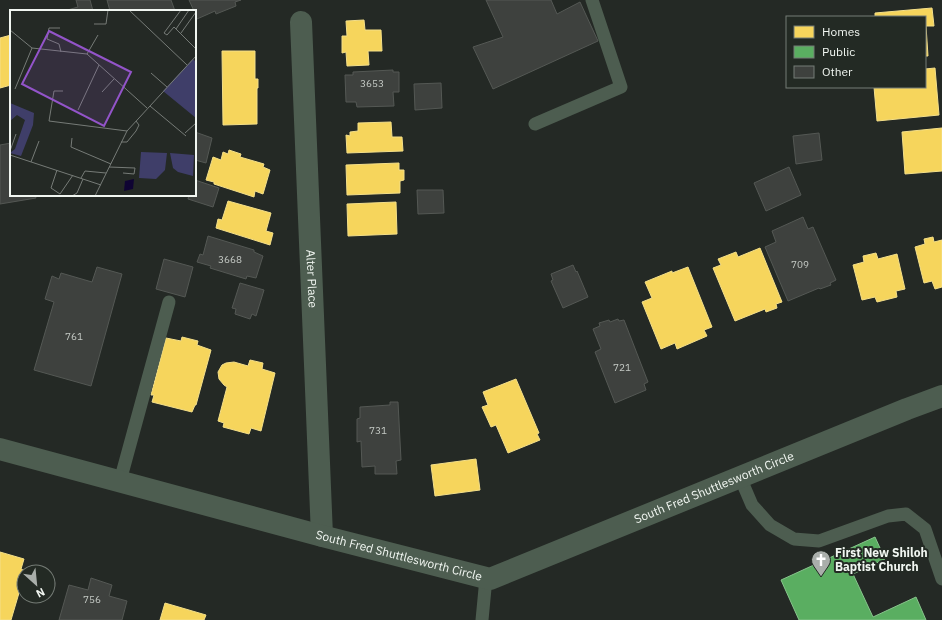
<svg xmlns="http://www.w3.org/2000/svg" width="942" height="620" viewBox="0 0 942 620" font-family="'IBM Plex Sans',sans-serif">
	<style>
		.homes { fill: #f6d55c; stroke: #f4df89 }
		.public { fill: #5aae61; stroke: #87c48c }
		.building { fill: #3e413e; stroke: #545854 }
		.lines { fill: none; stroke-linecap: round; stroke-linejoin: round }
		.service { stroke: #4d5d50; stroke-width: 13 }
		.minor { stroke: #4d5d50; stroke-width: 22 }
		.labels { text-anchor: middle; stroke-width: 4; stroke-linejoin: round; paint-order: stroke }
		.number-label { font-size: 10px; fill: #c4c9c4 }
		.street-label { font-size: 12px; fill: #f1f6f1; stroke: #232a24 }
		.poi-label { font-size: 12px; font-weight: bold; fill: #f1f6f1; stroke: #232a24; text-anchor: start }
		.inset-road { fill: none; stroke: #767b77; stroke-width: 1 }
		.view { fill: #9354c9; fill-opacity: 0.15; stroke: #9354c9; stroke-width: 2 }
		.inset-edge { fill: none; stroke: #f1f6f1; stroke-width: 2 }
	</style>
	<rect width="100%" height="100%" fill="#242925"/>
	<g class="homes">
		<polygon points="932,8 934,26 926,26 928,56 925,56 925,17 875,17 875,13"/>
		<polygon points="364,20 365,30 381,30 382,51 368,51 369,65 347,66 346,52 342,53 342,36 347,36 346,21"/>
		<polygon points="11,35 11,85 0,88 0,38"/>
		<polygon points="222,51 255,51 255,79 258,79 258,88 257,88 257,124 223,125"/>
		<polygon points="935,68 939,115 877,121 874,87 925,87 925,69"/>
		<polygon points="391,122 392,137 402,137 403,151 347,153 346,135 350,136 350,132 358,131 358,123"/>
		<polygon points="942,128 942,171 905,174 902,132"/>
		<polygon points="229,150 241,154 240,157 264,164 263,167 270,170 263,194 255,191 254,197 214,184 214,182 206,180 213,157 221,160 223,152 228,154"/>
		<polygon points="399,163 399,170 404,170 404,180 400,181 400,193 347,195 346,165"/>
		<polygon points="228,201 271,213 266,231 273,233 270,245 216,228 218,219 222,220"/>
		<polygon points="396,202 397,234 348,236 347,204"/>
		<polygon points="933,237 934,242 942,240 942,287 935,289 932,281 924,283 915,247 925,244 924,239"/>
		<polygon points="760,248 782,302 776,304 777,308 766,312 765,309 735,321 713,268 721,265 718,259 736,252 738,257"/>
		<polygon points="876,253 878,259 897,254 905,289 896,291 897,297 877,302 875,297 862,300 853,265 864,262 863,256"/>
		<polygon points="688,267 712,327 704,330 707,336 677,349 675,343 661,349 642,302 652,298 645,282 672,271 672,273"/>
		<polygon points="182,337 198,341 197,345 211,350 196,405 195,405 192,412 152,402 154,395 151,395 166,338 181,341"/>
		<polygon points="250,360 263,363 262,369 275,373 261,431 251,428 249,434 223,427 224,423 218,421 227,387 224,385 219,379 218,372 222,365 226,363 234,362 248,366"/>
		<polygon points="516,379 539,433 537,434 540,440 508,453 496,425 491,427 482,407 488,405 483,392"/>
		<polygon points="476,459 480,490 435,496 431,465"/>
		<polygon points="0,552 24,559 21,569 25,571 24,572 24,576 11,620 0,620"/>
		<polygon points="165,603 206,615 204,620 160,620"/>
	</g>
	<polygon class="public" points="875,537 885,559 853,574 873,617 916,597 926,620 799,620 781,580"/>
	<g class="building">
		<polygon points="76,0 90,0 93,11 64,11 78,7"/>
		<polygon points="107,0 171,0 175,11 110,11"/>
		<polygon points="189,0 241,0 235,2 236,6 216,14 215,11 197,19 195,11 194,11"/>
		<polygon points="486,0 551,0 557,14 580,2 598,41 493,89 473,47 503,37"/>
		<polygon points="393,70 393,72 399,72 399,92 393,92 394,106 357,107 356,102 346,102 345,75 353,75 353,72"/>
		<polygon points="441,83 442,108 415,110 414,84"/>
		<polygon points="195,132 212,138 206,163 195,160"/>
		<polygon points="819,133 822,160 796,164 793,136"/>
		<polygon points="11,143 11,195 35,195 36,198 0,204 0,145"/>
		<polygon points="789,167 801,195 766,211 754,183"/>
		<polygon points="195,180 219,188 213,207 188,199 189,195 195,195"/>
		<polygon points="417,190 443,190 444,213 418,214"/>
		<polygon points="803,217 808,229 813,227 836,280 830,283 831,285 820,289 819,288 788,301 765,247 776,242 772,231"/>
		<polygon points="208,236 254,250 254,252 263,256 256,278 247,276 246,279 210,268 211,266 197,262 200,254 203,255"/>
		<polygon points="164,259 193,267 185,297 156,289"/>
		<polygon points="573,265 576,272 577,271 588,297 563,308 551,281 553,280 551,274"/>
		<polygon points="97,267 122,274 91,386 34,370 54,302 45,299 52,276 59,279 61,273 92,282"/>
		<polygon points="240,283 264,290 256,316 252,314 250,319 235,314 236,309 232,308"/>
		<polygon points="618,319 619,321 624,320 648,382 644,384 646,390 615,403 595,352 601,349 593,329 600,326 599,323 609,320 610,322"/>
		<polygon points="390,402 398,402 401,460 396,461 397,474 375,474 375,466 362,467 361,441 357,442 357,419 360,418 360,407 390,405"/>
		<polygon points="91,578 112,585 109,596 127,601 122,620 59,620 69,585 88,590"/>
	</g>
	<g class="lines">
		<g class="service">
			<polyline points="535,124 621,87 592,0"/>
			<polyline points="740,477 752,505 770,525 794,539 819,541 888,516 906,514 925,529 942,579"/>
			<polyline points="120,481 169,302"/>
			<polyline points="482,620 486,578"/>
		</g>
		<g class="minor">
			<path id="s1" d="M301,22L322,536"/>
			<path id="s2" d="M0,449L322,536L490,579L907,409L942,396"/>
		</g>
	</g>
	<defs>
		<g id="church-pin" transform="scale(1)"><path d="M0 17L-7.5 6A9.5 9.5 0 1 1 7.5 6Z" fill="#a9aeaa" stroke="#232a24"/><path d="M-1.2-6h2.4v3.5h3.3v2.4h-3.3V6h-2.4V-.1h-3.3v-2.4h3.3Z" fill="#fff"/></g>
	</defs>
	<g fill-rule="evenodd">
		<use href="#church-pin" x="821" y="560"/>
	</g>
	<g class="labels">
		<g class="number-label">
			<text x="372" y="87">3653</text>
			<text x="230" y="263">3668</text>
			<text x="800" y="268">709</text>
			<text x="74" y="340">761</text>
			<text x="622" y="371">721</text>
			<text x="378" y="434">731</text>
			<text x="92" y="603">756</text>
		</g>
		<g class="street-label">
			<text dy="4" stroke="none"><textPath href="#s1" startOffset="257">Alter Place</textPath></text>
			<text dy="4" stroke="none"><textPath href="#s2" startOffset="749">South Fred Shuttlesworth Circle</textPath></text>
			<text dy="4" stroke="none"><textPath href="#s2" startOffset="413">South Fred Shuttlesworth Circle</textPath></text>
		</g>
		<g class="poi-label">
			<text x="835" y="557">First New Shiloh<tspan x="835" dy="14">Baptist Church</tspan></text>
		</g>
	</g>
	<g transform="translate(10 10)">
		<rect width="186" height="186" fill="#242925"/>
		<path d="M183,49L186,52V108L153,81ZM0,93L24,103L23,115L11,146L0,143L5,139L15,110L7,105L0,111ZM131,142L157,143L155,160L146,169L129,168ZM160,143L184,145L183,166L168,162L163,158Z" fill="#3f3e69"/>
		<path d="M124,169L123,179L114,181L115,171Z" fill="#0f0433"/>
		<path class="inset-road" d="M119,0L177,55M84,14H96L98,0M164,17L157,25L154,23L171,0M164,17L186,39M50,18H39L37,29L49,34L51,42M166,19L179,0M0,20L22,38L77,44L137,98M171,23L186,2M77,44L88,25M141,63L157,77M5,79L22,38M53,81H44L39,111L117,121M92,82L104,69M140,96L176,126M68,100L89,55M175,123L186,113M62,128L61,137L101,154M111,132H117L126,121L129,115L126,111M0,141L6,124M0,145L91,175M21,152L29,131M99,157L125,158L124,164L113,163M47,160L41,178L50,184L63,165M71,168L75,161L96,163M62,186L67,183L73,169M85,186L117,121L186,46"/>
		<path class="view" d="M39,21L121,62L94,116L12,74Z"/>
		<rect width="186" height="186" class="inset-edge"/>
	</g>
	<rect x="786" y="16" width="140" height="72" fill="#232a24" stroke="#757c76"/>
	<rect x="794" y="26" width="20" height="12" fill="#f6d55c" stroke="#757c76"/>
	<text x="822" y="36" font-size="12" fill="#f1f6f1">Homes</text>
	<rect x="794" y="46" width="20" height="12" fill="#5aae61" stroke="#757c76"/>
	<text x="822" y="56" font-size="12" fill="#f1f6f1">Public</text>
	<rect x="794" y="66" width="20" height="12" fill="#3e413e" stroke="#757c76"/>
	<text x="822" y="76" font-size="12" fill="#f1f6f1">Other</text>
	<g transform="translate(36 584) rotate(153)"><circle r="19" fill="#232a24" stroke="#757c76"/>
	<path d="M0-3L7 15L0 10L-7 15Z" fill="#a9aeaa"/>
	<text y="-6" font-size="11" font-weight="bold" text-anchor="middle" fill="#f1f6f1">N</text>
	</g>
</svg>
